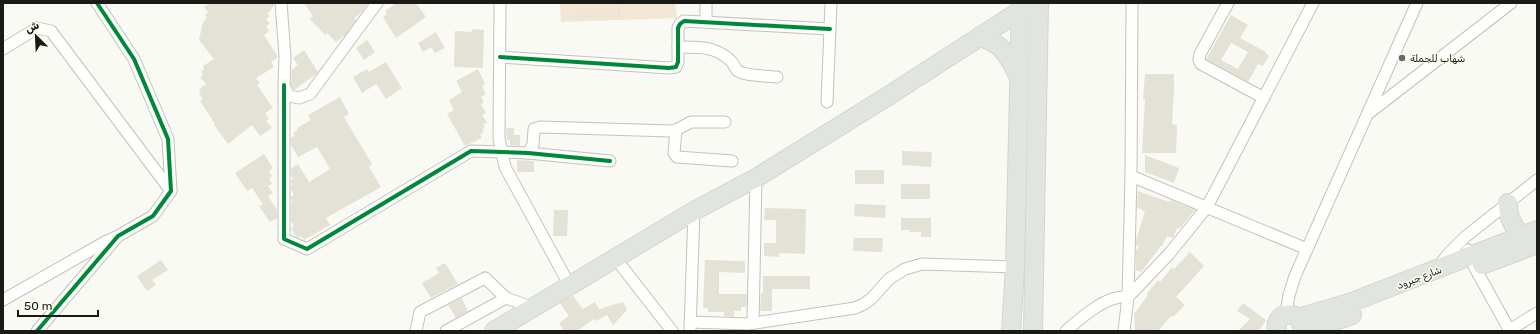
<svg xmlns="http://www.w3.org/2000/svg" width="1540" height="334" viewBox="0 0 1540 334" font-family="Rubik,Vazirmatn,sans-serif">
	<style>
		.green { fill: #f2e6d4 }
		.building { fill: #e4e2d6; fill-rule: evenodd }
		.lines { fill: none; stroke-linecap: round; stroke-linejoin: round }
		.street-casing { stroke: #c2c3be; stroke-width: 13 }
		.primary-casing { stroke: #d3d4d1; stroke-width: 20 }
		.path { stroke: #dadbd9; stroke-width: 2; stroke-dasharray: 1 3; stroke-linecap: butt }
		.street { stroke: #fefefd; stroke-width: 11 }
		.primary { stroke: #e0e6df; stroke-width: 18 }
		.cycleway-casing { stroke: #fafdf0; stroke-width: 6 }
		.cycleway { stroke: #00873e; stroke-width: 4 }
		.poi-dot { fill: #686963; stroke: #fafdf0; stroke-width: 1.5 }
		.labels { text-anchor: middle; stroke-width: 3; stroke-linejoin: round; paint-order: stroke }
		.poi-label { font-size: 10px; fill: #1a1b16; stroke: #fafdf0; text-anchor: start }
		.street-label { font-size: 10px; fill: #1a1b16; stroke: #fafdf0 }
	</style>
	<rect width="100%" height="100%" fill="#f9faf3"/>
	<polygon class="green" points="560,3 675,3 677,18 561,22"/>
	<g class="building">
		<polygon points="209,3 274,3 274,6 271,8 272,10 267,13 270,16 266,19 270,24 266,26 269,31 264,35 278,57 271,62 274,67 256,78 260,83 257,85 273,108 265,113 269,119 266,121 272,128 260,136 252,125 228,144 214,125 215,124 200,101 203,100 199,93 201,91 199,89 206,84 200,77 203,75 201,72 204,69 203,66 214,59 199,40 203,22 207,18 205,15 208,12 204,7"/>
		<polygon points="304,3 368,3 362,12 354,18 356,20 346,34 336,42 327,33 325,35 310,19 313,16"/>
		<polygon points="397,3 416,3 426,17 396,38 383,17 387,14 385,11"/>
		<path d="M1231,15L1248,25L1240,38L1266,52L1265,53L1269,56L1263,66L1258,64L1248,82L1206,59ZM1231,43L1248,52L1238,69L1221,60Z"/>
		<polygon points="472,29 484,30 483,68 454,67 455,31 472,32"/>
		<polygon points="436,32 445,48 435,53 431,47 423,52 418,43"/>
		<polygon points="367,40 375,52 364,60 356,48"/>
		<polygon points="304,50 318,72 315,75 294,90 291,84 292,70 298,65 293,58"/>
		<polygon points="386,62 402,88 386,99 376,84 362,93 353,77 367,69 369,72"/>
		<polygon points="478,69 485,84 482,86 486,94 481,97 484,102 481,104 486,113 482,115 487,123 483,124 485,127 482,129 484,132 480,135 482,138 465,146 447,114 454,110 449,100 462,92 456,81"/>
		<polygon points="1145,74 1174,74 1174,92 1172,124 1177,125 1176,153 1142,153 1145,99 1143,99"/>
		<polygon points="340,97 349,114 344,117 372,164 369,167 381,187 326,218 330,225 304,240 301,236 299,238 296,237 291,228 294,226 291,221 291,204 292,203 291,197 294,195 291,190 291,186 292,186 291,180 293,179 291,175 291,168 298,164 309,182 330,169 317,147 298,157 291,145 291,138 295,136 293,133 298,130 297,128 311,120 308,115"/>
		<polygon points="506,128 514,128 514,135 520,135 520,146 510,145 510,140 507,140"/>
		<polygon points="902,151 932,152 931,167 902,165"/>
		<polygon points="264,154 273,168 269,171 272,176 269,179 272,184 268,186 273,193 268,196 277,210 277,218 270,222 259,206 263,204 252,188 247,191 235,173"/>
		<polygon points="1145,155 1179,168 1174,183 1145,172"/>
		<polygon points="517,160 534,161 534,172 517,172"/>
		<rect x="855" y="170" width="29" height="14"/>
		<rect x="901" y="184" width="29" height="15"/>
		<polygon points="1138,191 1169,202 1170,200 1195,210 1181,227 1179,229 1177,228 1173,238 1167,236 1162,246 1161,246 1141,272 1136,270 1136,250 1139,247 1136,245 1136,240 1145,212 1137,207"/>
		<polygon points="855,204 886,205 885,218 854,216"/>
		<polygon points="765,208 806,209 805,254 779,253 779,257 764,256 764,243 776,243 776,220 764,220"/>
		<polygon points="554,210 568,210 567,236 553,236"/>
		<polygon points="901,218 931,218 931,237 921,237 921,232 909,232 910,230 901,230"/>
		<polygon points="854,238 883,238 882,252 853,251"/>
		<polygon points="1190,252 1204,266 1176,297 1185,305 1173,317 1171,316 1158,331 1135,331 1134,314 1148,295 1147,294 1158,280 1160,282 1172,267 1174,269"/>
		<polygon points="161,260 168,270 152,280 156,285 147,291 137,276"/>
		<polygon points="705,260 745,261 745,273 719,272 719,294 747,294 746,307 741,307 741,311 734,311 734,317 724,316 724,312 708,312 708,308 703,308"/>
		<polygon points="445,263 458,284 431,298 422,283 439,273 436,268"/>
		<polygon points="763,276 810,276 810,289 772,289 772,311 760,311 761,293 763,293"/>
		<polygon points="573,296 583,309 595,302 599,309 623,302 627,310 613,325 607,315 596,321 594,319 577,331 564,331 559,323 569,316 560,303"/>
		<polygon points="462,298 468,311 456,318 448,305"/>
		<polygon points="1243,303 1266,320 1259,331 1238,331 1250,319 1237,311"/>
	</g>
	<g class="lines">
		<g class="street-casing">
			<g id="street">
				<polyline points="281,3 285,56 284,85 289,96 299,98 310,94 377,3"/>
				<polyline points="500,3 499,138 505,167 570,286"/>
				<polyline points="1228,3 1200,54 1199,60 1201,64 1264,98"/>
				<polyline points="706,22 706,3"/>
				<path d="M678,47C699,47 715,46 731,61C734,64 735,69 738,71C745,76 768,76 777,77"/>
				<polyline points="3,49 37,28 51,31 171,191"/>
				<polyline points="500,57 669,68 676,67 678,62 678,28 680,24 684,21 830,29"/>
				<polyline points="284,85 284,239 307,249 471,151 528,153 610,161"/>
				<polyline points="827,102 831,3"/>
				<polyline points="1369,113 1511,3"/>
				<polyline points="676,130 674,153 677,157 732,161"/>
				<polyline points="528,153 533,145 534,129 540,127 671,131 676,130 691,122 725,122"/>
				<polyline points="1131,176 1307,249"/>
				<polyline points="1468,250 1475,268 1510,331"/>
				<polyline points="616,259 672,331"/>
				<polyline points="1438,267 1449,253 1465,237 1537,180"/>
				<polyline points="1128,297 1169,254 1207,207 1313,3"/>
				<polyline points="3,300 105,242 116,237"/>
				<polyline points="1286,314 1289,295 1295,276 1417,3"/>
				<polyline points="690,322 748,324 855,308 864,304 872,298 889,279 905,269 922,264 1015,267"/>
				<polyline points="753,323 756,178"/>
				<polyline points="37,331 118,236 153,216 171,191 168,139 134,59 97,3"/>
				<polyline points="416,331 420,312 485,278 506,298"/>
				<polyline points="446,331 506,298 534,308"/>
				<polyline points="690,331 694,211"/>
				<path d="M1066,331C1082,317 1106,295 1128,297"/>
				<polyline points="1124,331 1128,297 1131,176 1132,3"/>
				<polyline points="1508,331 1537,313"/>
			</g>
		</g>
		<g class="primary-casing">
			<g id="primary">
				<path d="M979,37C1003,43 1008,56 1019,77"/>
				<path d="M1508,203C1508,217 1512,226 1522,235"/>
				<polyline points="1482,265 1537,244"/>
				<polyline points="1298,318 1352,302 1537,230"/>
				<polyline points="494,331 694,211 756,178 885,98 1032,3"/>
				<polyline points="1011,331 1015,267 1021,3"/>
				<polyline points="1033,331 1039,3"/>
				<path d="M1277,331C1273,311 1301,308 1302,328"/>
				<polyline points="1306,331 1352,315"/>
			</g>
		</g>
		<polyline class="path" points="569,17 619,16 619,3"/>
		<use href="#street" class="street"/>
		<use href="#primary" class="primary"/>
		<g class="cycleway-casing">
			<g id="cycleway">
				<polyline points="500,57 669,68 676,67 678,62 678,28 680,24 684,21 830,29"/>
				<polyline points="284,85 284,239 307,249 471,151 528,153 610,161"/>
				<polyline points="37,331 118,236 153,216 171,191 168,139 134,59 97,3"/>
			</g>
		</g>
		<use href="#cycleway" class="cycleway"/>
	</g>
	<circle class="poi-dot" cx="1402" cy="58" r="4"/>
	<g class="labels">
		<g class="poi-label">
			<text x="1410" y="62">شهاب للجملة</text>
		</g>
		<g class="street-label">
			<text transform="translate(1419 277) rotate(-21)" y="4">شارع جيرود</text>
		</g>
	</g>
	<rect width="1540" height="334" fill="none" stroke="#1a1b16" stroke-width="8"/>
	<g transform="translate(36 36) rotate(336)" stroke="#fafdf0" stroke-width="3" paint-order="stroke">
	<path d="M0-3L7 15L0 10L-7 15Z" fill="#1a1b16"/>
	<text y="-6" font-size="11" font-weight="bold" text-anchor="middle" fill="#1a1b16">ش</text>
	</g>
	<path d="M18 310v6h80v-6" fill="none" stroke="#1a1b16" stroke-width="2"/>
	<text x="24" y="310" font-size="12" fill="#1a1b16" stroke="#fafdf0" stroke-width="3" paint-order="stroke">50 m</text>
</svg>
